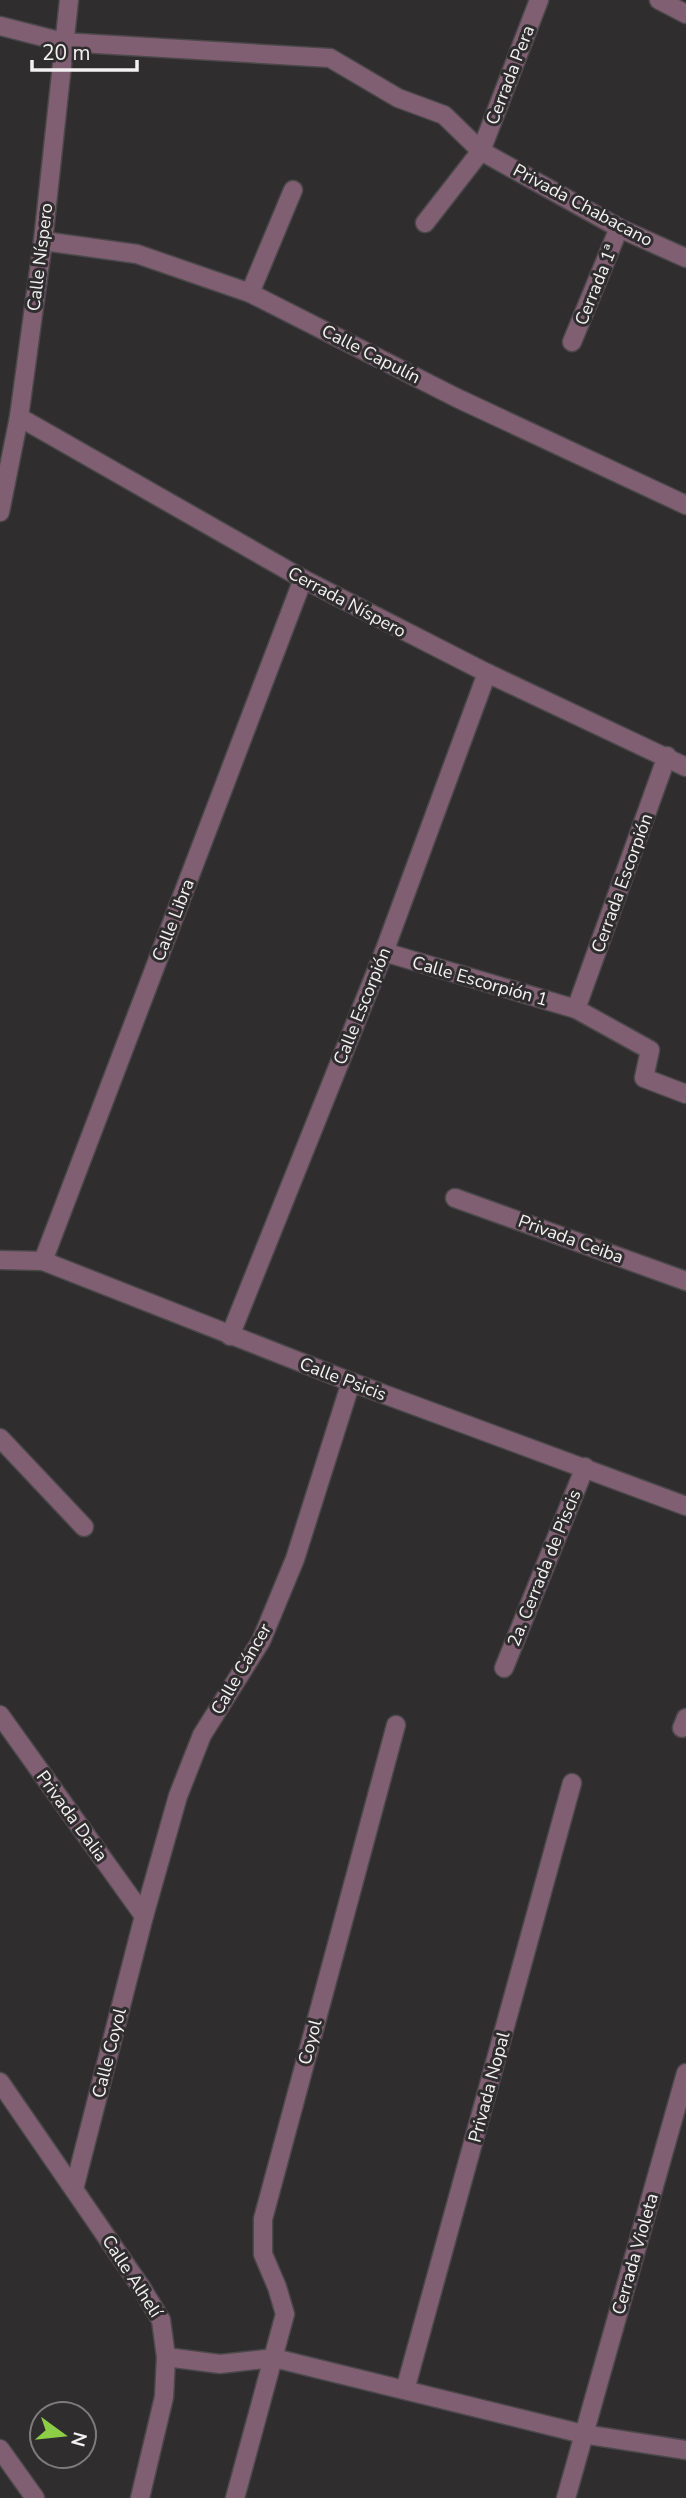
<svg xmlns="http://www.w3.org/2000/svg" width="686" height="2498" viewBox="0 0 686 2498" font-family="'Nunito Sans',sans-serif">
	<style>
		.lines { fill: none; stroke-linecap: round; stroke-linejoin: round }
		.minor-casing { stroke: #4b484a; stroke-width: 21 }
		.minor { stroke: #805f73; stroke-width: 18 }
		.labels { text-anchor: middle; stroke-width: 6; stroke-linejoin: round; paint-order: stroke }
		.street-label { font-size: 18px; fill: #f3f1f2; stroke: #302d2f }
	</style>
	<rect width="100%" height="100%" fill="#302d2f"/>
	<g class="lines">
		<g class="minor-casing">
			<g id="minor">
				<polyline points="659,0 686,14"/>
				<polyline points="0,26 63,42 330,58 398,98 444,115 481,151 619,228 686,258"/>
				<polyline points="425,223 481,151 539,0"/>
				<polyline points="43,241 137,254 250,293 457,398 686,505"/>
				<polyline points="250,293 293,190"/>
				<polyline points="572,342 619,228"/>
				<polyline points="19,417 303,579 487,673 686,767"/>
				<polyline points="0,512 19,417 43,241 69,0"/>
				<polyline points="384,952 576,1009 650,1050 644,1078 686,1094"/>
				<polyline points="576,1009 667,756"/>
				<polyline points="455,1198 686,1281"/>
				<polyline points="0,1260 43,1261 351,1382 686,1506"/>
				<polyline points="43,1261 303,579"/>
				<polyline points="230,1336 384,952 487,673"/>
				<polyline points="0,1438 84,1527"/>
				<polyline points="504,1668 585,1467"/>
				<polyline points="0,1715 144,1916"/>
				<polyline points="682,1728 686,1718"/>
				<polyline points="0,2082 141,2287 161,2320 166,2357 164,2397 140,2498"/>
				<polyline points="74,2189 144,1916 178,1796 202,1735 261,1641 295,1559 351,1382"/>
				<polyline points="166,2357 220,2364 274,2358 583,2434 686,2450"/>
				<polyline points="405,2390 572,1783"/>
				<polyline points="0,2449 35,2498"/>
				<polyline points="235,2498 285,2314 277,2287 263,2254 263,2219 396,1725"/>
				<polyline points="566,2498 686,2073"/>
			</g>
		</g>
		<use href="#minor" class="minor"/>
	</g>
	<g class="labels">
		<g class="street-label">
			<text transform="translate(510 75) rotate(-69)" y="6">Cerrada Pera</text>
			<text transform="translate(583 205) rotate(28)" y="6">Privada Chabacano</text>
			<text transform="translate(40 257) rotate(-83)" y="6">Calle Níspero</text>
			<text transform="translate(596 285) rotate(-68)" y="6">Cerrada 1ª</text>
			<text transform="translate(371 354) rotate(27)" y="6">Calle Capulín</text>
			<text transform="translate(347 602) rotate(28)" y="6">Cerrada Níspero</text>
			<text transform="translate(622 883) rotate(-70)" y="6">Cerrada Escorpión</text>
			<text transform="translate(173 920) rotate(-69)" y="6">Calle Libra</text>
			<text transform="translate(480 981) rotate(16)" y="6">Calle Escorpión 1</text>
			<text transform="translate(362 1006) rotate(-68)" y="6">Calle Escorpión</text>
			<text transform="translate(571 1239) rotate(20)" y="6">Privada Ceiba</text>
			<text transform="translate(343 1379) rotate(21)" y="6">Calle Psicis</text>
			<text transform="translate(544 1568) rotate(-68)" y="6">2a. Cerrada de Piscis</text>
			<text transform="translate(241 1669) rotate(-60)" y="6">Calle Cáncer</text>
			<text transform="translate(72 1816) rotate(54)" y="6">Privada Dalia</text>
			<text transform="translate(310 2042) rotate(-75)" y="6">Coyol</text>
			<text transform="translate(109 2053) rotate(-76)" y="6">Calle Coyol</text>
			<text transform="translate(489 2087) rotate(-75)" y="6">Privada Nopal</text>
			<text transform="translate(635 2254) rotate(-74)" y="6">Cerrada Violeta</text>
			<text transform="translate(132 2276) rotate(57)" y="6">Calle Alhelí</text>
		</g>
	</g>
	<g transform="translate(63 2435) rotate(105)"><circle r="33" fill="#302d2f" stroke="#7e7b7d" stroke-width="2"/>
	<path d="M0-5L12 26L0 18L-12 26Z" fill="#8cce45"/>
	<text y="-10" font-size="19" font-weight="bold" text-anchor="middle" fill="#f3f1f2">N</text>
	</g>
	<path d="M32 60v10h105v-10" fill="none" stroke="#f3f1f2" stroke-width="3.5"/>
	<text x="42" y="60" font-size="21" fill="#f3f1f2" stroke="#302d2f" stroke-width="5" paint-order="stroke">20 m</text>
</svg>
